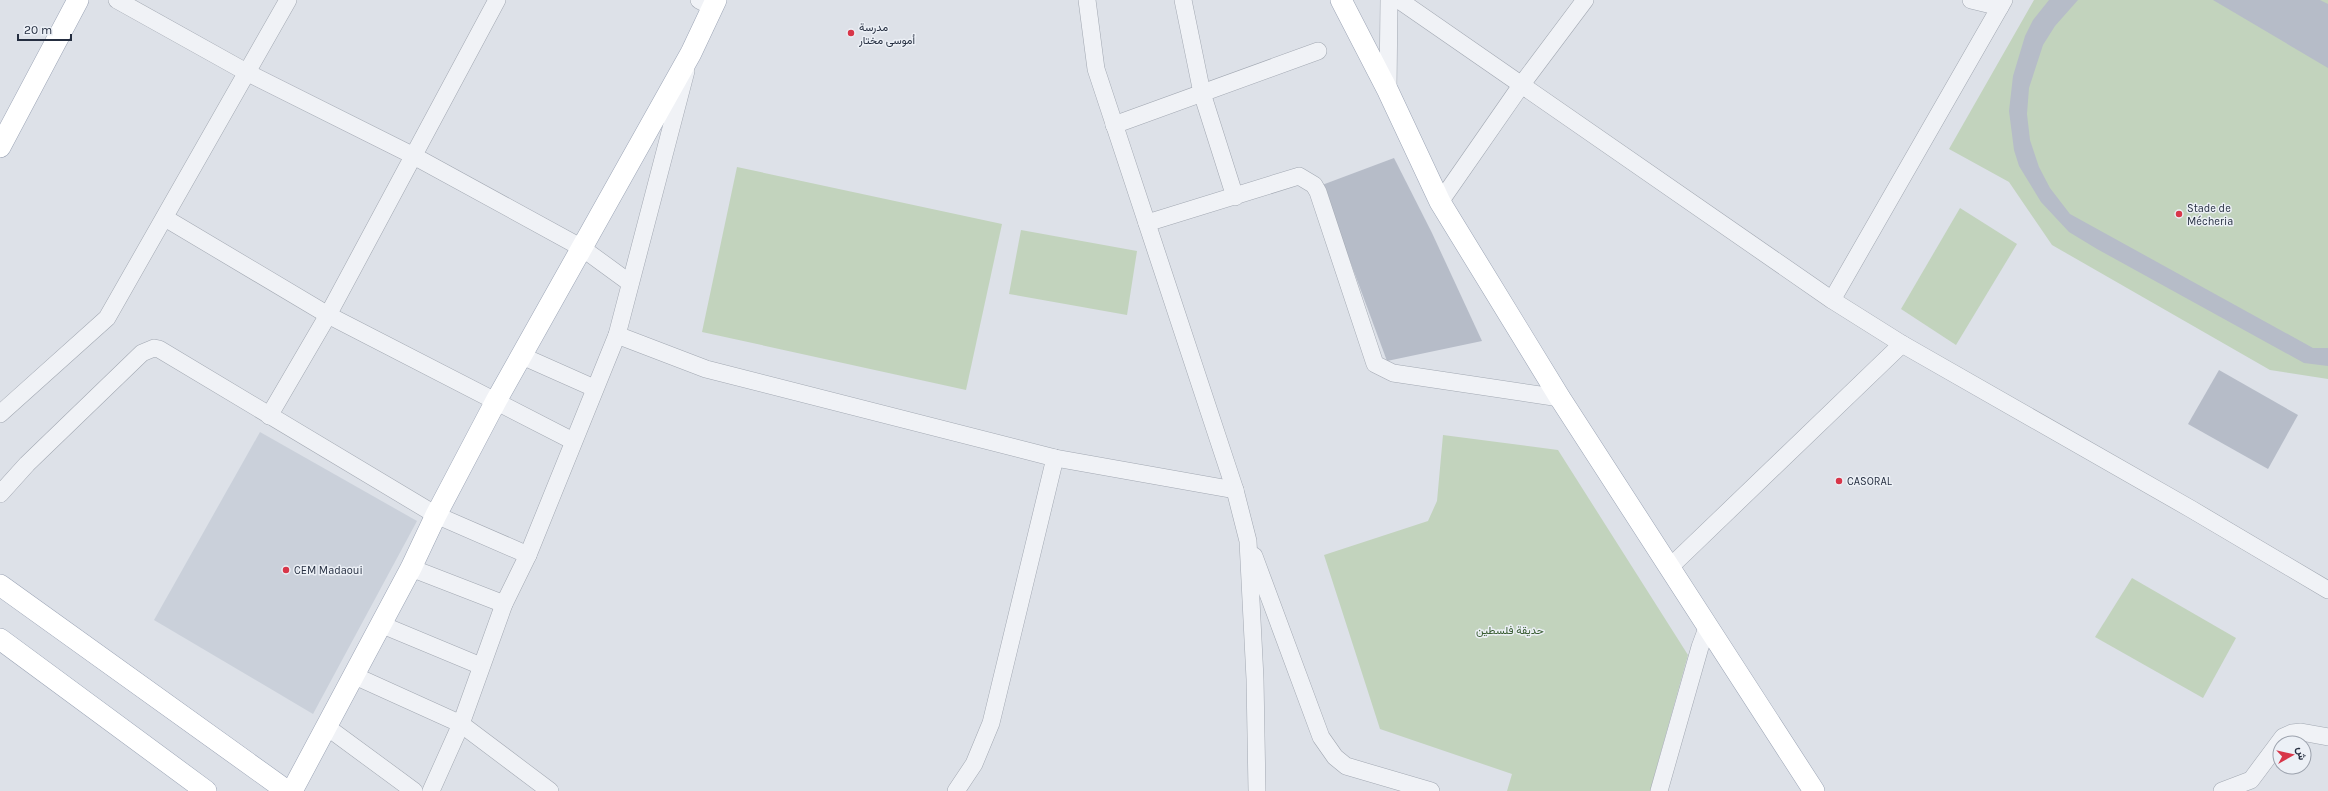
<svg xmlns="http://www.w3.org/2000/svg" width="2328" height="791" viewBox="0 0 2328 791" font-family="Karla,Vazirmatn,sans-serif">
	<style>
		.built { fill: #cad0da }
		.green { fill: #c2d3bd }
		.building { fill: #b6bcc8 }
		.lines { fill: none; stroke-linecap: round; stroke-linejoin: round }
		.minor-casing { stroke: #a2a8b2; stroke-width: 18 }
		.major-casing { stroke: #9ba4b5; stroke-width: 22 }
		.minor { stroke: #f0f2f6; stroke-width: 17 }
		.major { stroke: #fff; stroke-width: 21 }
		.poi-dot { fill: #d83649; stroke: #ecf0f6; stroke-width: 1.5 }
		.labels { text-anchor: middle; stroke-width: 3; stroke-linejoin: round; paint-order: stroke }
		.poi-label { font-size: 11px; fill: #252e40; stroke: #ecf0f6; text-anchor: start }
		.park-label { font-size: 11px; fill: #385c31; stroke: #ecf0f6 }
	</style>
	<rect width="100%" height="100%" fill="#dde1e8"/>
	<polygon class="built" points="260,432 417,521 313,714 154,620"/>
	<g class="green">
		<polygon points="2034,0 2328,0 2328,379 2270,370 2052,245 2009,182 1949,149"/>
		<polygon points="737,167 1002,224 966,390 702,332"/>
		<polygon points="1960,208 2017,244 1956,345 1901,309"/>
		<polygon points="1021,230 1137,251 1127,315 1009,294"/>
		<polygon points="1443,435 1558,450 1688,655 1650,791 1507,791 1512,774 1380,729 1324,555 1428,521 1437,501"/>
		<polygon points="2132,578 2236,638 2203,698 2095,637"/>
	</g>
	<g class="building">
		<polygon points="2049,0 2078,0 2055,26 2043,45 2029,88 2027,114 2030,140 2039,167 2050,188 2070,214 2313,348 2328,348 2328,366 2304,363 2097,249 2069,232 2041,202 2019,166 2014,150 2009,111 2013,76 2025,36 2033,20"/>
		<polygon points="2213,0 2320,0 2328,4 2328,68"/>
		<polygon points="1394,158 1432,233 1482,341 1387,361 1322,185"/>
		<polygon points="2219,370 2298,415 2268,469 2188,424"/>
	</g>
	<g class="lines">
		<g class="minor-casing">
			<g id="minor">
				<polyline points="117,0 248,73 412,155 582,248 630,283"/>
				<polyline points="699,0 712,7"/>
				<polyline points="1087,0 1096,69 1235,490 1248,541 1255,679 1257,791"/>
				<polyline points="1183,0 1202,93 1235,197"/>
				<polyline points="1399,0 1832,300 1902,344 2191,509 2328,590"/>
				<polyline points="1971,0 2000,7"/>
				<polyline points="1388,91 1389,0"/>
				<polyline points="1114,125 1318,51"/>
				<polyline points="1440,202 1522,84 1585,0"/>
				<polyline points="165,218 328,315 573,441"/>
				<polyline points="1147,223 1299,176 1314,185 1318,192 1375,364 1393,373 1560,398"/>
				<polyline points="1832,300 2004,0"/>
				<polyline points="617,335 706,369 1055,458 1235,490"/>
				<polyline points="522,356 594,388"/>
				<polyline points="0,414 107,318 288,0"/>
				<polyline points="269,416 328,315 497,0"/>
				<polyline points="0,494 27,464 142,353 154,348 159,349 436,515 528,555"/>
				<polyline points="1254,556 1321,737 1335,757 1346,766 1431,791"/>
				<polyline points="411,568 504,604"/>
				<polyline points="1669,568 1902,344"/>
				<polyline points="380,624 481,666"/>
				<polyline points="355,676 461,724 550,791"/>
				<polyline points="327,727 414,791"/>
				<polyline points="431,791 461,724 504,604 528,555 617,335 686,71"/>
				<polyline points="956,791 974,764 991,723 1055,458"/>
				<polyline points="1659,791 1700,647 1707,628"/>
				<polyline points="2222,791 2251,780 2283,737 2292,733 2301,732 2328,737"/>
			</g>
		</g>
		<g class="major-casing">
			<g id="major">
				<polyline points="1341,0 1388,91 1440,202 1560,398 1814,791"/>
				<polyline points="0,147 78,0"/>
				<polyline points="0,585 287,791"/>
				<polyline points="0,639 206,791"/>
				<polyline points="292,791 411,568 436,515 496,401 691,53 716,0"/>
			</g>
		</g>
		<use href="#minor" class="minor"/>
		<use href="#major" class="major"/>
	</g>
	<g class="poi-dot">
		<circle cx="851" cy="33" r="4"/>
		<circle cx="2179" cy="214" r="4"/>
		<circle cx="1839" cy="481" r="4"/>
		<circle cx="286" cy="570" r="4"/>
	</g>
	<g class="labels">
		<g class="poi-label">
			<text x="859" y="31">مدرسة<tspan x="859" dy="13">أموسى مختار</tspan></text>
			<text x="2187" y="212">Stade de<tspan x="2187" dy="13">Mécheria</tspan></text>
			<text x="1847" y="485">CASORAL</text>
			<text x="294" y="574">CEM Madaoui</text>
		</g>
		<g class="park-label">
			<text x="1510" y="634">حديقة فلسطين</text>
		</g>
	</g>
	<g transform="translate(2292 755) rotate(82)"><circle r="19" fill="#ecf0f6" stroke="#9ca2ad"/>
	<path d="M0-3L7 15L0 10L-7 15Z" fill="#d83649"/>
	<text y="-6" font-size="11" font-weight="bold" text-anchor="middle" fill="#252e40">ش</text>
	</g>
	<path d="M18 34v6h53v-6" fill="none" stroke="#252e40" stroke-width="2"/>
	<text x="24" y="34" font-size="12" fill="#252e40" stroke="#ecf0f6" stroke-width="3" paint-order="stroke">20 m</text>
</svg>
